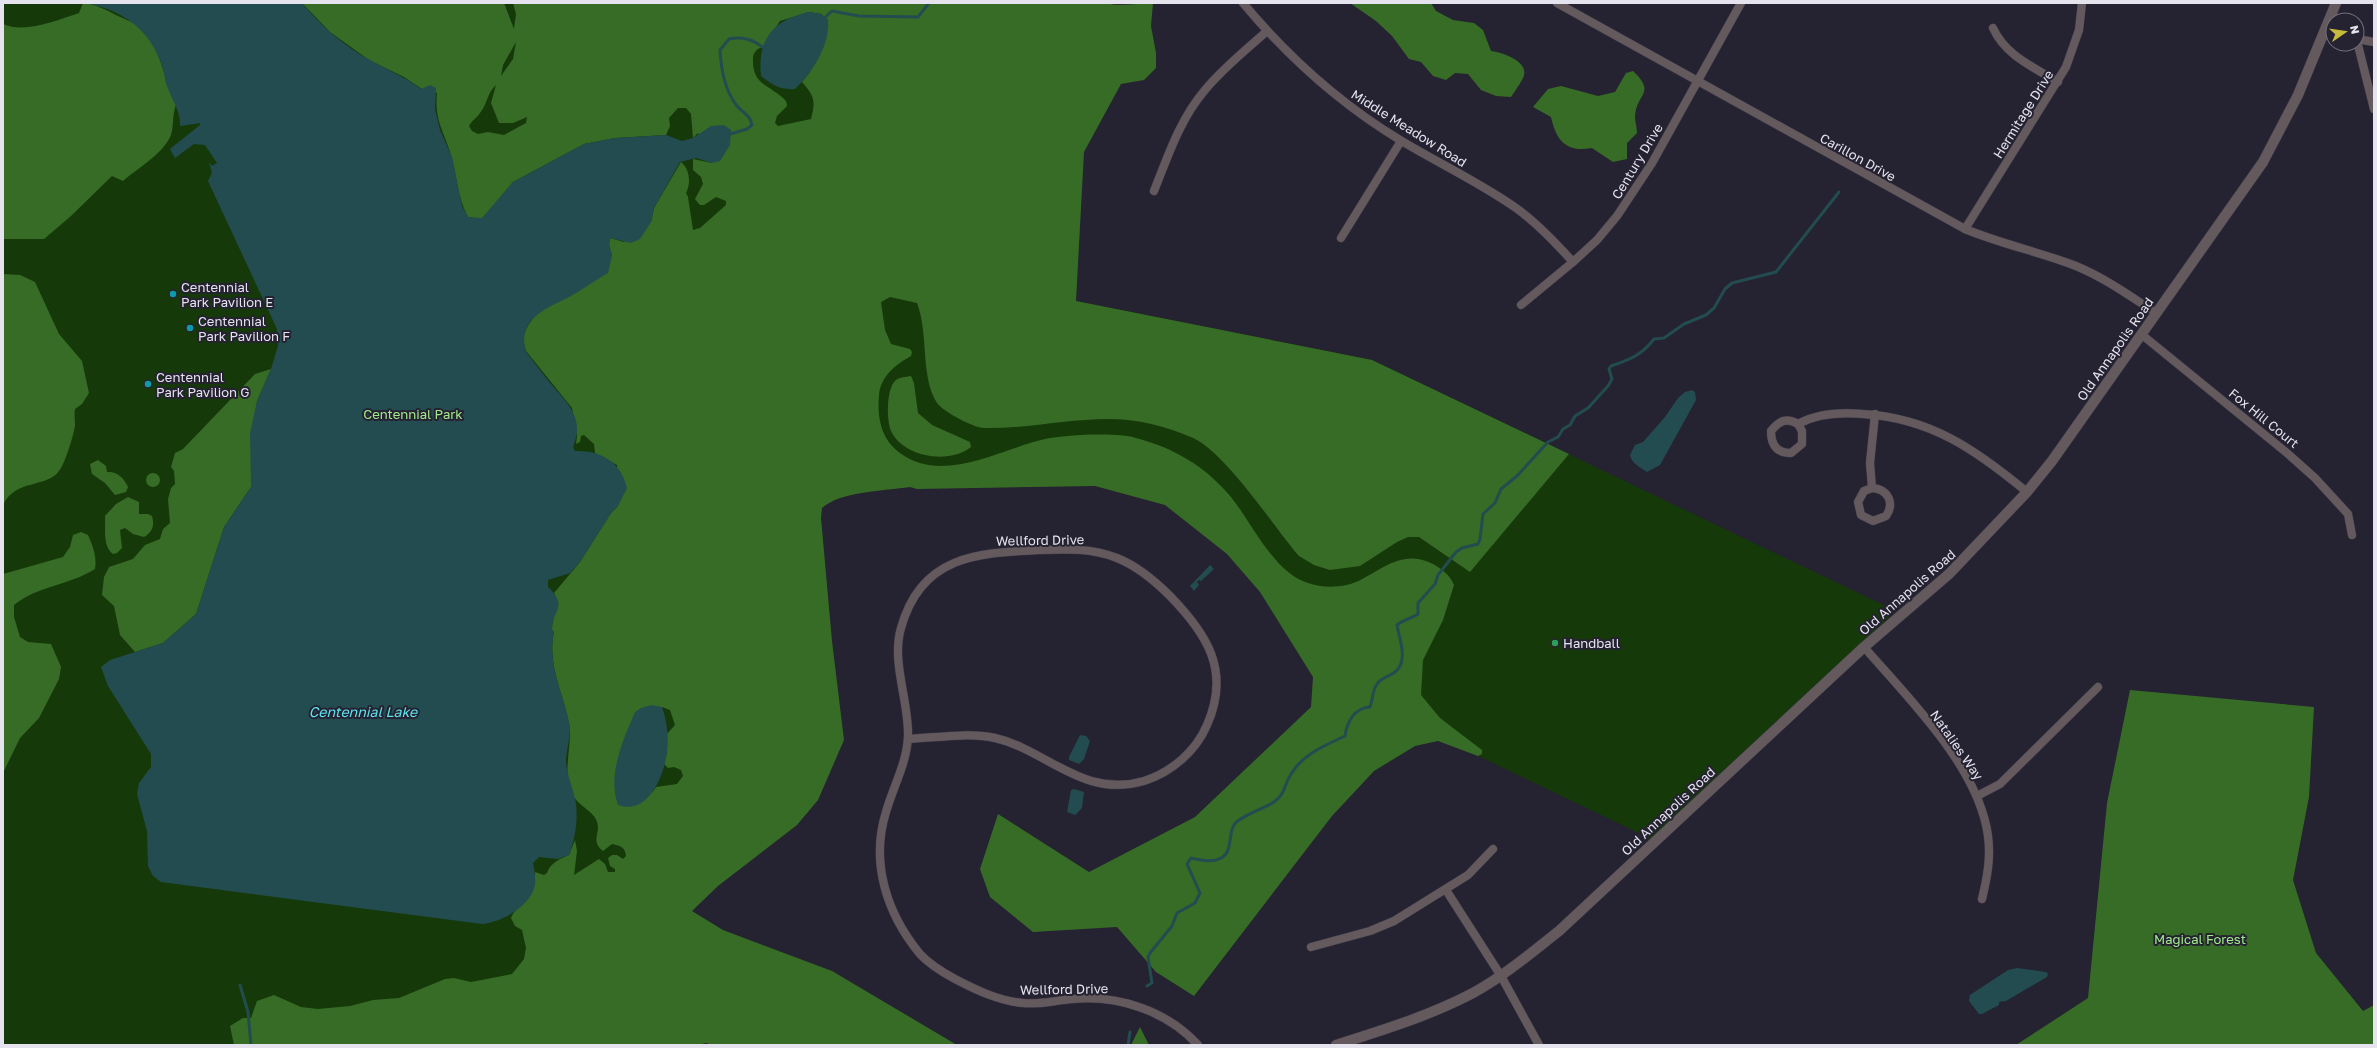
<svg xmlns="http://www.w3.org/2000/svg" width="2377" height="1048" viewBox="0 0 2377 1048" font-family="'Golos Text',sans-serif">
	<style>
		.green { fill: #16390a }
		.forest { fill: #376c26; fill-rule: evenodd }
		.water { fill: #234c50 }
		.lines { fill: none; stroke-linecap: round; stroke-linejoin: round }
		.stream { stroke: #234c50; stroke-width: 3 }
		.minor-casing { stroke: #403d4b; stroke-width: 9 }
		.tertiary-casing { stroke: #403d4b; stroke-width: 11 }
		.minor { stroke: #645a5d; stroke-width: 8 }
		.tertiary { stroke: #645a5d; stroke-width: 10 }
		.culture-dot { fill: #0f9aa8; stroke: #252231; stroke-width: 1.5 }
		.leisure-dot { fill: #2e9e5b; stroke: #252231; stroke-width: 1.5 }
		.labels { text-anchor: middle; stroke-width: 4; stroke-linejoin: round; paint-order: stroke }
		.street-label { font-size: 13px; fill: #e5e3ee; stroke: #252231 }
		.poi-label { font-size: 13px; fill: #e5e3ee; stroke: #252231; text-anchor: start }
		.park-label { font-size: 13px; fill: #a0ea8b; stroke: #252231 }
		.water-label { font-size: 14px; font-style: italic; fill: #5ce3ee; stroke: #252231 }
	</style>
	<rect width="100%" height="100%" fill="#252231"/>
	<polygon class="green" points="3,3 1027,3 1076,301 1372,360 1896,611 1651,839 1395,716 1194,516 1112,474 1045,480 816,488 655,920 664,1045 3,1045"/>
	<g class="forest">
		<path d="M83,3C96,4 106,10 118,16C124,19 131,21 137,25C160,41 164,81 176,105C172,115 174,126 171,135C163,154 138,168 123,181L112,176L71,216L44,239H3V24C25,34 57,20 79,13Z"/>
		<path d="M302,3H504L514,29L516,14L513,3H1107C1117,7 1140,3 1153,3L1151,26L1156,53V68L1144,80L1121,84L1084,152L1076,301L1372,360L1569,454L1470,572L1419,537H1408L1397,542L1360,566L1330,570L1314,565L1299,556C1273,526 1226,453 1193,438C1166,426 1137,419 1108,419C1067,419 1025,429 984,428C974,428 942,411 937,403C920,376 929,334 917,303L890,297L881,302L885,330L891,344L910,349L912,352L911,356C895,365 881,376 879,395C877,418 881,439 900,453C943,485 1000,449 1045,439C1066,435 1116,432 1136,438C1174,448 1205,466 1231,497C1252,523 1274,573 1308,583C1321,588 1343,588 1356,582C1382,570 1402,548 1433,564C1442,569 1450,575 1454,585L1443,620L1423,660L1421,695L1440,718L1482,750V754L1478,756L1438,741L1415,746L1374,771L1332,816L1194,996L1156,972L1117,927L1033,932L990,897L980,869L998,814L1089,872L1195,817L1311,707L1313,677L1260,592L1227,554L1165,505L1095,486L917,489L910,487C884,491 841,491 822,508L821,518L832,641L844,740L818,800L797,825L718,886L692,911L723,930L832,971L957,1045H712L706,1043L698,1045H234L230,1026L243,1018H251L257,1001L274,995L301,1007L318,1009L350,1006L373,1000L399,998L445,979L454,978L471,982L512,974L524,959L526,948L522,930L515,926L511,918C514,909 522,907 527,899C531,893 536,879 535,872L544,875L547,873C550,863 560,859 569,855L575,840L577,851L574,875L599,859L605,864L608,872H615V869L610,866L608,858L612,855H617L623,859L626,856C625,847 621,846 612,844L603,851C590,841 601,833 597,822C594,811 578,806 573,795C561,771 573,747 569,723C563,692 547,665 554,632L552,630C552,616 560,606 554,593L580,562L611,513L618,506L617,465L595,453L594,444L584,435L581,436L580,442L576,444L577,436L572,408L526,351C521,336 525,328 536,315L612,256L609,245L610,238L624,242L651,222L654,208L681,162C690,169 691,184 686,193L688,197L693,230L700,228L726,205V201L716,197L704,205H700L695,199L703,184L701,177L693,170V159L712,163L698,133L693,138L691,114L686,108H678L669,118L670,126L666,135L615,138L584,144L513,182L482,219L468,217C458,199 457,178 452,158C445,133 434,121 437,93L422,89L404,77L369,60L330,32ZM809,12L821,14L828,20L810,72L802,82C814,96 816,100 811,119L778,126L775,123L777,116L787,106C787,103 786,100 783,98C767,84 752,84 753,58C753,52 758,48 763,47L780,21ZM516,42L513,59L501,76L503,65ZM496,85L491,103L499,123H513L527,117L526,123L504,135L488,132L478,134L472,131L469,126C472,120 477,118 480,113C488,103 487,93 496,85ZM662,707L670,710L675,725L667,734V752L664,764L668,768L674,767L681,770L683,776L677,784L656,787L652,793Z"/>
		<path d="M1350,3H1431L1436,11L1453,20L1474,23L1483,30L1491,51C1501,52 1528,61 1524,75C1524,78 1514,93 1511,97L1496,96L1481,90L1468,74L1455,73L1446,80L1433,76L1421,62L1409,59L1392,36L1376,21Z"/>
		<path d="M1633,71C1657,94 1636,93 1635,117C1635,122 1637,127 1637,133L1627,143V159L1613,162L1592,148C1566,153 1556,140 1551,117L1533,107L1548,89L1561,86L1598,96L1615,92L1626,73Z"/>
		<path d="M3,274L20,275L35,282L59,334L82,361L89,393L82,404L75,409C74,414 75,419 75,425C74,434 65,464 59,471C47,488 15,479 3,505Z"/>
		<polygon points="271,369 257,401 251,460 251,487 224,527 196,614 163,643 135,652 120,635 114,606 102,595 104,577 109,567 133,559 145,545 160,539 163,529 170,523 168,499 171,488 175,484 174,471 171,467 175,453 183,449 255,374"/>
		<path d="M911,376L914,383L918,413L932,425L970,442L971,447C950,464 906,458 892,433C886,422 886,388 896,380C900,377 906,377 911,376Z"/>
		<path d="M98,460L106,466L107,472C117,471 124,478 128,487L126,492L115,495L105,483L92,474L90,464Z"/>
		<circle cx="153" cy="480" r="7"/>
		<path d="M128,497L139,502V514H148L152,516C155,526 152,532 144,537L133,534L125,528L120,530L122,548L117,553L113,554C102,546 106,527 105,516L116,504Z"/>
		<path d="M81,532L88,535C93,546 97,557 95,569C70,585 37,586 14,605V617L20,637L28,642L51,644L61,667L59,679L39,718L20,738L3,773V574L63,557L70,547L73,535Z"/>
		<polygon points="2130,690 2314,707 2309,797 2293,880 2316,953 2363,1011 2374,1005 2374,1045 2016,1045 2088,998 2107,803"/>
		<polygon points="1140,1027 1149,1045 1131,1045"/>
	</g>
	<g class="water">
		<path d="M85,3H302C320,25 345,47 370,60C388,70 405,77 421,89L430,85L436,88L435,109L440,130L452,157L462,206L468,217L482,218L513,182L584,144L615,138L666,135L682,141L693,138L711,126L724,125L731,130L730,145L720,161L712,163L696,158L680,162L654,208L651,222L640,239L631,243L610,238L609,245L612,256L608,273C596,280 583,289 571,296C547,308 516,319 526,352C534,362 542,373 551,384C568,404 585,418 573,447L575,451C601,450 621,462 627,488L618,506L611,513L580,562L570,573L548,580V587C569,607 552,611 552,629L554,632C547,665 563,692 569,723C571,736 567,747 566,759C566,775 574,789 576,804C578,821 575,839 569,855L558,859L539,857L533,863C534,870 536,877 535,885C531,906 502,922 482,924L161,882L153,876L148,866L147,831L137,794L139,783L151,767V754L108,686L101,667L110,660L163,643L196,614L224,527L251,487L250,433L257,401L271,369L278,346L277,329L208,181L212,173L209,162L212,166L217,163L205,145L194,144L175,158L170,149L200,125V123L180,126C181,111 172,101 167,86C164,80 165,72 162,65C149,29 123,10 85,3Z"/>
		<path d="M809,12L821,14L828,20C830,45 813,72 795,89C780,90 772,85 761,76C757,38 774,20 809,12Z"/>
		<path d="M1692,390L1695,392L1696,400L1660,465L1647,472C1640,467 1632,464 1630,455L1635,445L1643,442L1665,417L1678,398L1685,392Z"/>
		<polygon points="1210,565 1214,569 1201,581 1199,580 1197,582 1199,585 1194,591 1190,586"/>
		<path d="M651,705L662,707C667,721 669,737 667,752C664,776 648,816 618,805C607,775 623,740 635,712L641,708Z"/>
		<polygon points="1080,735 1086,736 1090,741 1084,759 1079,764 1069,760 1069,757"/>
		<polygon points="1074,789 1084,792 1082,808 1075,815 1067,812 1071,790"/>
		<polygon points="2017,968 2046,972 2048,974 2047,977 2006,1001 1999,1002 1999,1005 1982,1014 1979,1014 1969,1001 1970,995 2008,970"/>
	</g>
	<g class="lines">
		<g class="stream">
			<polyline points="823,19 832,11 859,16 918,17 929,3"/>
			<path d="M727,135L747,129L752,125C750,115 744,114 737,106C725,91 721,69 720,50L729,39C744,36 754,40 765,49"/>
			<polyline points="240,985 248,1012 251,1045"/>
			<path d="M1147,986L1152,983L1148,957L1150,953L1172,926L1177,913L1195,903L1200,893L1187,864L1191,858C1200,860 1212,863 1221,858C1233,852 1228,834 1234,825C1238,817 1265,808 1274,802C1287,792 1283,786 1291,774C1303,754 1324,746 1345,736C1347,722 1354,708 1370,707C1373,699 1372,691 1377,684C1383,676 1389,677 1395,672C1409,661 1399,638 1397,625C1404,619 1411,619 1418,614V603L1435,584L1438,575L1456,552L1462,548L1478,544L1480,539L1483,514L1495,503L1501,489L1517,476L1548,442L1558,437L1563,429L1570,425L1575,416L1588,408L1608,386L1612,379L1609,369L1611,366C1629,360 1642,355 1654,339L1664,338L1684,324L1706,315L1714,308L1725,289L1732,283L1776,272L1839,192"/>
			<polyline points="1128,1045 1130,1032"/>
		</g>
		<g class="minor-casing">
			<g id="minor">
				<path d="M1243,3C1289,58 1339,103 1400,140C1438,163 1479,182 1516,208C1537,223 1555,242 1573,262"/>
				<path d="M1557,3L1965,229C2001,244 2040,252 2076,266C2105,278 2130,296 2156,313"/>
				<path d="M1993,28C2005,55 2033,67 2058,82"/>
				<polyline points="2357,39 2374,42"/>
				<polyline points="2357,41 2374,109"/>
				<path d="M1154,191C1168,156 1180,119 1205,90C1223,68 1246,50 1267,31"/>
				<polyline points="1965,229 2066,67 2079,30 2082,3"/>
				<polyline points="1341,238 1401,141"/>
				<polyline points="1521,305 1573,262 1597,240 1617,216 1652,163 1741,3"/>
				<polyline points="2141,334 2287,453 2315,478 2348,514 2352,535"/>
				<path d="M1798,424L1802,431V444L1791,453C1777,453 1771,445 1771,431C1779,421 1786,417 1798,424C1818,413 1841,412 1863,414C1931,418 1976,450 2027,492"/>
				<path d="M1872,488L1864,491L1858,502L1861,515L1873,521L1886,516C1895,503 1888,489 1872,488L1870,463L1875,414"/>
				<path d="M1864,647C1908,698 1979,767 1988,836C1991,858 1987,878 1982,899"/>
				<path d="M908,739C935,738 967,732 995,738C1047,750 1083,799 1144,781C1172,772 1196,751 1207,725C1231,671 1207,634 1170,596C1155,581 1137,566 1117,558C1092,548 1066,549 1039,550C976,553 921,556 901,628C891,662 909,701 908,736C907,763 893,787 886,812C870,863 887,914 920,954C930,965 942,972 955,979C976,990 999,1001 1023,1003C1040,1005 1056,1000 1073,999C1119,995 1167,1011 1198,1045"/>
				<polyline points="1977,796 2000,784 2098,687"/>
				<polyline points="1446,890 1501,976 1539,1045"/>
				<polyline points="1311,947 1370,931 1394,921 1468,875 1493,849"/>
			</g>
		</g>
		<g class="tertiary-casing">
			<path id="tertiary" d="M1336,1045C1383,1030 1429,1016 1473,993C1504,976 1531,953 1559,931L1864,647L1949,574L2027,492L2052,461L2263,162L2298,95L2336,3"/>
		</g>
		<use href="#minor" class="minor"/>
		<use href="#tertiary" class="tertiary"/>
	</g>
	<g class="culture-dot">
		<circle cx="173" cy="294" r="4"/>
		<circle cx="190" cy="328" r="4"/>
		<circle cx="148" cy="384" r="4"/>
	</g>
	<circle class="leisure-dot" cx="1555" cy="643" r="4"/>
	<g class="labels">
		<g class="street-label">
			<text transform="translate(2023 114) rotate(-58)" y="5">Hermitage Drive</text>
			<text transform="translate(1409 128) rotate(32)" y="5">Middle Meadow Road</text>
			<text transform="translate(1858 157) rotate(29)" y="5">Carillon Drive</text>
			<text transform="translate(1637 161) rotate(-59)" y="5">Century Drive</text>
			<text transform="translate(2115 349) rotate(-55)" y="5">Old Annapolis Road</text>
			<text transform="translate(2264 418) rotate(39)" y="5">Fox Hill Court</text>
			<text transform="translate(1040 540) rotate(-1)" y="5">Wellford Drive</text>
			<text transform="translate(1907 592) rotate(-41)" y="5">Old Annapolis Road</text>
			<text transform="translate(1957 745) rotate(55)" y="5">Natalies Way</text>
			<text transform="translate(1668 811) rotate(-43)" y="5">Old Annapolis Road</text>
			<text transform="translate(1064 989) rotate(-1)" y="5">Wellford Drive</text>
		</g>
		<g class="poi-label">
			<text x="181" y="292">Centennial<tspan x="181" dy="15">Park Pavilion E</tspan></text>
			<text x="198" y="326">Centennial<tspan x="198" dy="15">Park Pavilion F</tspan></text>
			<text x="156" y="382">Centennial<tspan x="156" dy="15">Park Pavilion G</tspan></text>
			<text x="1563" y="648">Handball</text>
		</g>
		<g class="park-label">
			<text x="413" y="419">Centennial Park</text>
			<text x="2200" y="944">Magical Forest</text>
		</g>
		<g class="water-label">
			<text x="363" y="717">Centennial Lake</text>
		</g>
	</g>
	<rect width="2377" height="1048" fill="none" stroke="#e5e3ee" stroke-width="8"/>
	<g transform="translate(2345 32) rotate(77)"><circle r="19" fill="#252231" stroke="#726f7d"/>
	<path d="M0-3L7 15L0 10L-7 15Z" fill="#c5bc3d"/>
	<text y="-6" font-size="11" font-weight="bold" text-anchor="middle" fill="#e5e3ee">N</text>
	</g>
</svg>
